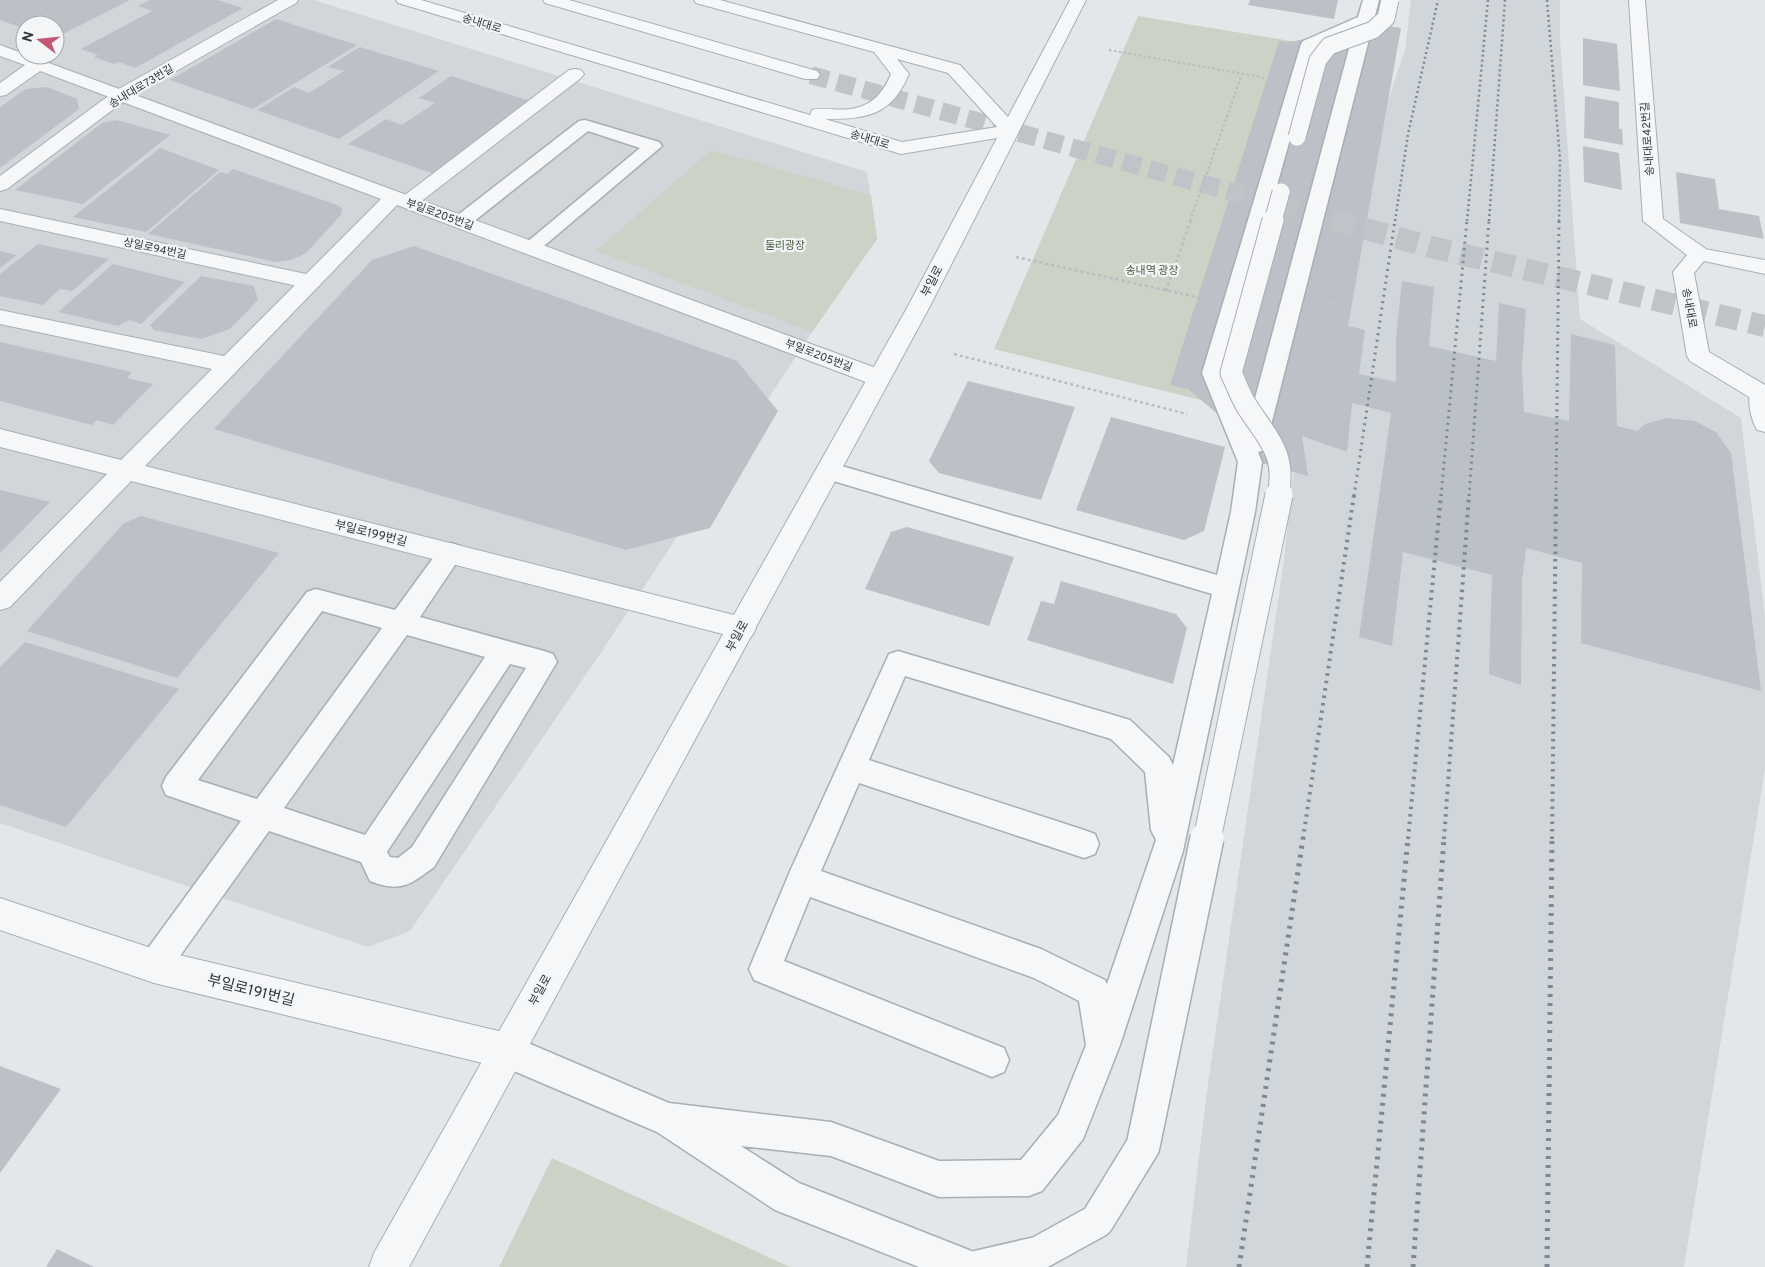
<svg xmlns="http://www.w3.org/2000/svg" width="1765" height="1267" viewBox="0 0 1765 1267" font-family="Overpass,'Noto Sans KR',sans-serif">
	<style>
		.built { fill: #d1d6db; fill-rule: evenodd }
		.green { fill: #cad3c5 }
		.building { fill: #bbc1c6 }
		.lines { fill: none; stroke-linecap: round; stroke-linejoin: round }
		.tertiary-tunnel-far1 { stroke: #bfc4c8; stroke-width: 18; stroke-dasharray: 18 9; stroke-linecap: butt }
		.tertiary-tunnel { stroke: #bfc4c8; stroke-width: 22; stroke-dasharray: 22 11; stroke-linecap: butt }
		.service-casing { stroke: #a9aeb4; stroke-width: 3 }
		.pedestrian-casing { stroke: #a9aeb4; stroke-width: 2 }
		.minor-casing { stroke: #a9aeb4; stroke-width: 2 }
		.tertiary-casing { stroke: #a9aeb4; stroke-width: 2 }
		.path-far1 { stroke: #b9bdc1; stroke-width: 2; stroke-dasharray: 2.5 2.5; stroke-linecap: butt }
		.path { stroke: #b9bdc1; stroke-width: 2.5; stroke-dasharray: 3 3; stroke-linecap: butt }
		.service { fill: #f5f7f8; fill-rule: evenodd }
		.pedestrian { fill: #f5f7f8; fill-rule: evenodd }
		.minor { fill: #f5f7f8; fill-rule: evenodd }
		.tertiary { fill: #f5f7f8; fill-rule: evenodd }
		.rail-far3 { stroke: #7e8892; stroke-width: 2.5; stroke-dasharray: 2 3; stroke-linecap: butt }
		.rail-far2 { stroke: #7e8892; stroke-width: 3; stroke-dasharray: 2 4.5; stroke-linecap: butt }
		.rail-far1 { stroke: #7e8892; stroke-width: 4; stroke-dasharray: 2.5 5; stroke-linecap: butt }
		.rail { stroke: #7e8892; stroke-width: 5; stroke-dasharray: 3 6; stroke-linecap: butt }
		.service-bridge-far3-casing { stroke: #a9aeb4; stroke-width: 19; stroke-linecap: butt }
		.service-bridge-far2-casing { stroke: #a9aeb4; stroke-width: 23; stroke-linecap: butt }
		.service-bridge-far1-casing { stroke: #a9aeb4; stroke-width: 29; stroke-linecap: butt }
		.service-bridge-casing { stroke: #a9aeb4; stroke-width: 36; stroke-linecap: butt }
		.service-bridge-far3 { stroke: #f5f7f8; stroke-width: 17 }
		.service-bridge-far2 { stroke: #f5f7f8; stroke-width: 21 }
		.service-bridge-far1 { stroke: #f5f7f8; stroke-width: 27 }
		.service-bridge { stroke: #f5f7f8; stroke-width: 33 }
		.labels { text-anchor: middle; stroke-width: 4.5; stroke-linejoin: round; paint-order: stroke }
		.far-street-label { font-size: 11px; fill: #2d3640; stroke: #f3f5f7 }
		.far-park-label { font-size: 11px; fill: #465b3b; stroke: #f3f5f7 }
		.street-label { font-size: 12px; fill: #2d3640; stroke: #f3f5f7 }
		.near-street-label { font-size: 15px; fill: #2d3640; stroke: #f3f5f7 }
	</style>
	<rect width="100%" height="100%" fill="#e3e7ea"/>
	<g class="built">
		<path d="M0,0H314L867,172L877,239L812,332L598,657L410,931L368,947L0,823ZM25,25H55V55H25Z"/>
		<polygon points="1411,0 1560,0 1560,39 1580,319 1741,418 1765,616 1765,769 1684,1267 1186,1267 1206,1098 1284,560 1307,344 1405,50"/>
	</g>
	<g class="green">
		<polygon points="1138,16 1309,44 1229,407 994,349"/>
		<polygon points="711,150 871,195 877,239 812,332 596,251"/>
		<polygon points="552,1158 790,1267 499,1267"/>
	</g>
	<g class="building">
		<polygon points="0,0 130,0 55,38 55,25 25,25 25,29 0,20"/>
		<polygon points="150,0 217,0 243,8 135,68 119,62 114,64 94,57 98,55 81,49 152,11 138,6"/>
		<polygon points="1250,0 1338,0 1334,19 1248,5"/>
		<polygon points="276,19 357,45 253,109 170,80"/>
		<polygon points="1358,21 1401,28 1348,326 1365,330 1359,374 1396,382 1396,339 1402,281 1434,287 1429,346 1496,361 1499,303 1526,309 1522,367 1524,412 1569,421 1571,334 1615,345 1617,426 1637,431 1645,424 1667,418 1695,421 1716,432 1731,453 1761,691 1581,643 1582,563 1526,548 1522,582 1521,685 1489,674 1492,575 1403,552 1392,646 1359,637 1391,413 1352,403 1347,452 1302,436 1308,476 1254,461 1227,422 1188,389 1170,385 1279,41 1288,42 1323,36"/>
		<polygon points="1583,38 1617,44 1620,91 1583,85"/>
		<polygon points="360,47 439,71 339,139 257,110 294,87 309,93 344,71 328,67"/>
		<polygon points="451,76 533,102 437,175 348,144 386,119 402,125 435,103 419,98"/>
		<polygon points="47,87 77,99 79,109 0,168 0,107 26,89"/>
		<polygon points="1585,96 1619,102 1619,129 1622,129 1623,145 1584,138"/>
		<polygon points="117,120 170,135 83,204 15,190 102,123"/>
		<polygon points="1583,146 1619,153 1622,190 1584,182"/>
		<polygon points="160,148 219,170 146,232 73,217"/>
		<polygon points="233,169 337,205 342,208 341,215 306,253 291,260 276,262 148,234 220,172 227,174"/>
		<polygon points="1676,172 1715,179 1719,209 1759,216 1764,239 1680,223"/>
		<polygon points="38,244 109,259 72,291 60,289 43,305 0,296 0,274"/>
		<polygon points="414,246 737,361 778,411 710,528 626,550 214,429 372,260"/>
		<polygon points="0,251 17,255 0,268"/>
		<polygon points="113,264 185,282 141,324 129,320 118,326 58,312"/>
		<polygon points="201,276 254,286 258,300 230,329 201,339 154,330 150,325"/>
		<polygon points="0,342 132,372 127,378 153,384 113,425 97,420 92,425 0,401"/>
		<polygon points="968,381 1075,407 1041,500 939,473 929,461"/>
		<polygon points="1111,417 1225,447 1204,531 1184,540 1076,510"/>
		<polygon points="0,490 50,502 0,553"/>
		<polygon points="141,516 279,553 177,678 27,631 124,523"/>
		<polygon points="907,527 1014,557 989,626 865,589 891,532"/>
		<polygon points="1061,581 1176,614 1187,628 1173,684 1027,640 1041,601 1054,604"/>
		<polygon points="25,642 179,689 66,827 0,805 0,667"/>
		<polygon points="0,1066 61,1089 0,1173"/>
		<polygon points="57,1249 94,1267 46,1267"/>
	</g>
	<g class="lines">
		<polyline class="tertiary-tunnel-far1" points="811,75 1337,221"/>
		<polyline class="tertiary-tunnel" points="1333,220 1431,247 1765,326"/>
		<g class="service-casing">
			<g id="service">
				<path d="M1363,0H1379L1266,445L1262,451L1258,452L1262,462L1255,512L1183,851L1120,1045L1083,1139L1042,1191L1029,1196L939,1197L831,1156L741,1146L799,1183L979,1254L985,1267H919L775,1210L657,1132L495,1063L490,1051L495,1039L507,1034L669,1103L831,1122L939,1161L1021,1160L1058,1115L1086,1045L1079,1001L1034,978L810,897L784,961L1004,1048L1009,1060L1004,1072L992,1077L754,980L749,969L791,869L889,654L898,651L1130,720L1169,757L1173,765L1212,594L820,477L816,471L820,465L828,462L1217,575L1231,512L1238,462L1202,373L1301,44L1303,41L1358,17ZM1354,30L1247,428L1224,373L1316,47ZM905,676L1111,739L1145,772L1151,830L1156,840L1107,984L1105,980L1041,949L821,871L859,783L1084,858L1095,854L1099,844L1095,834L1084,830L869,760Z"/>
				<polygon points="585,120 659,142 662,146 538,251 531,253 524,251 521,247 640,148 588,131 468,226 454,226 451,222 454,218 579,121"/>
				<path d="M451,543L460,546L463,553L420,617L544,651L553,654L557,662L434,867C410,885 400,893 370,881L361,862L269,831L165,977L154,982L143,977L138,966L143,955L241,821L166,795L162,786L166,777L307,592L316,589L395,610L442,546ZM322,611L382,628L257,799L198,780ZM407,635L485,657L365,835L284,808ZM510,664L526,668L412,847L398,858L390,857L387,852Z"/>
			</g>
		</g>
		<g class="pedestrian-casing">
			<g id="pedestrian">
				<polygon points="278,0 298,0 296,3 127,99 7,189 0,191 0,176 115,91"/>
				<polygon points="575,69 581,70 584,74 581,78 415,206 401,206 398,202 401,198 569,70"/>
				<polygon points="0,209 311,275 318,277 322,282 318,287 311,289 0,221"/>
			</g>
		</g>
		<g class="minor-casing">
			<g id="minor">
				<polygon points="1629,0 1645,0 1663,219 1706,249 1709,254 1706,259 1699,260 1692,259 1643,221"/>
				<polygon points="0,45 887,372 890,378 887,384 879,386 871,384 397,205 145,466 742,617 752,620 756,628 752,636 742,639 131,481 10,607 0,610 0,582 107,474 0,447 0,429 121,460 212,369 0,324 0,310 224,356 381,199 40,71 6,95 0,96 0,83 25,65 0,56"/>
				<path d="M1760,387L1765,388V432L1757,430C1751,420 1746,399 1752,389Z"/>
				<polygon points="0,898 154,949 507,1033 519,1039 525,1051 519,1063 507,1069 154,983 0,930"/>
			</g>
		</g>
		<g class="tertiary-casing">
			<g id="tertiary">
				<path d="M396,0H421L810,115L812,110C825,107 838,111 851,109C873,105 883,93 891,74L874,52L696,3L694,0H720L960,65L1008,117L1070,0H1086L929,308L409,1267H369L374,1253L907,308L997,138L901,154L398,3ZM897,59L948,73L997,127L902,142L825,119C867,119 891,116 909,74Z"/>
				<polygon points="543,0 569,0 817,71 820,75 817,79 805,79 545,3"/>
				<polygon points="1699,248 1765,260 1765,274 1704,261 1694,273 1709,352 1765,385 1765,404 1757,402 1690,361 1687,356 1673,272 1692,249"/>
			</g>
		</g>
		<g class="path-far1">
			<polyline points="1109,50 1266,78"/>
			<polyline points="1190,221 1242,74"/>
		</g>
		<g class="path">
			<polyline points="1016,257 1201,298"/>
			<polyline points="1166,291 1191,220"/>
			<polyline points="1327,297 1336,299"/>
			<polyline points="954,354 1187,414"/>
		</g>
		<use href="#service" class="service"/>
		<use href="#pedestrian" class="pedestrian"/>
		<use href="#minor" class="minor"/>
		<use href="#tertiary" class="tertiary"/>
		<g class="rail-far3">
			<polyline points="1547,0 1560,159 1559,221"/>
			<polyline points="1395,221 1408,134 1438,0"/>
			<polyline points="1467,221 1488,0"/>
			<polyline points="1489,221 1505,0"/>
		</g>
		<g class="rail-far2">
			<polyline points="1354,496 1395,220"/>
			<polyline points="1441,496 1467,220"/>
			<polyline points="1469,496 1489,220"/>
			<polyline points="1556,496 1559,220"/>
		</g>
		<g class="rail-far1">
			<polyline points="1303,839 1354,495"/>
			<polyline points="1408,839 1441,495"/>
			<polyline points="1444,839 1469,495"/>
			<polyline points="1552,839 1556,495"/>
		</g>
		<g class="rail">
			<polyline points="1239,1267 1303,838"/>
			<polyline points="1367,1267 1408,838"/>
			<polyline points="1413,1267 1444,838"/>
			<polyline points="1547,1267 1552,838"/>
		</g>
		<g class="service-bridge-far3-casing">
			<g id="service-bridge-far3">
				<polyline points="1297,137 1318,60 1329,46 1373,30 1386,18 1390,0"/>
				<polyline points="1273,221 1281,192"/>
			</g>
		</g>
		<g class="service-bridge-far2-casing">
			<path id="service-bridge-far2" d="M1273,220L1231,373C1236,383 1240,395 1246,405C1267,438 1287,453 1278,496"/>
		</g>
		<g class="service-bridge-far1-casing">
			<polyline id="service-bridge-far1" points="1207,839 1279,495"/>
		</g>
		<g class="service-bridge-casing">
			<polyline id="service-bridge" points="978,1267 1039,1253 1097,1221 1143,1146 1207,838"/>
		</g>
		<use href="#service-bridge-far3" class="service-bridge-far3"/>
		<use href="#service-bridge-far2" class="service-bridge-far2"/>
		<use href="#service-bridge-far1" class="service-bridge-far1"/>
		<use href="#service-bridge" class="service-bridge"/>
	</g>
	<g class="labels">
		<g class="far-street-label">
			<text transform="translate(482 23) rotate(17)" y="4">송내대로</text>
			<text transform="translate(141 86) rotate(-31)" y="4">송내대로73번길</text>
			<text transform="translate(870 139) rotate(17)" y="4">송내대로</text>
			<text transform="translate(1647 139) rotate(-94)" y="4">송내대로42번길</text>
			<text transform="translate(440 214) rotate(20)" y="4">부일로205번길</text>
			<text transform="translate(155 248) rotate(12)" y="4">상일로94번길</text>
			<text transform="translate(1690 308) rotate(80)" y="4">송내대로</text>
			<text transform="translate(819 355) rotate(21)" y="4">부일로205번길</text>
		</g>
		<g class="far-park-label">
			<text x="785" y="249">둘리광장</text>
			<text x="1152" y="274">송내역 광장</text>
		</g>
		<g class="street-label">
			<text transform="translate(932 281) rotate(-62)" y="4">부일로</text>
			<text transform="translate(371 533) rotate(14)" y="4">부일로199번길</text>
			<text transform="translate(737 636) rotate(-61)" y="4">부일로</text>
			<text transform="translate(540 990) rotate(-61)" y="4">부일로</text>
		</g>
		<g class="near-street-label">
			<text transform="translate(251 990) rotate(14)" y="5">부일로191번길</text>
		</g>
	</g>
	<g transform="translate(40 40) rotate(286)"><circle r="24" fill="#f3f5f7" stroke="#a4a9ae"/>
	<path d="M0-4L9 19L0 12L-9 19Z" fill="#c15675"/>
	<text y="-8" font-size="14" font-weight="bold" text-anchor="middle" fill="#2d3640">N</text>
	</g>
</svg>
